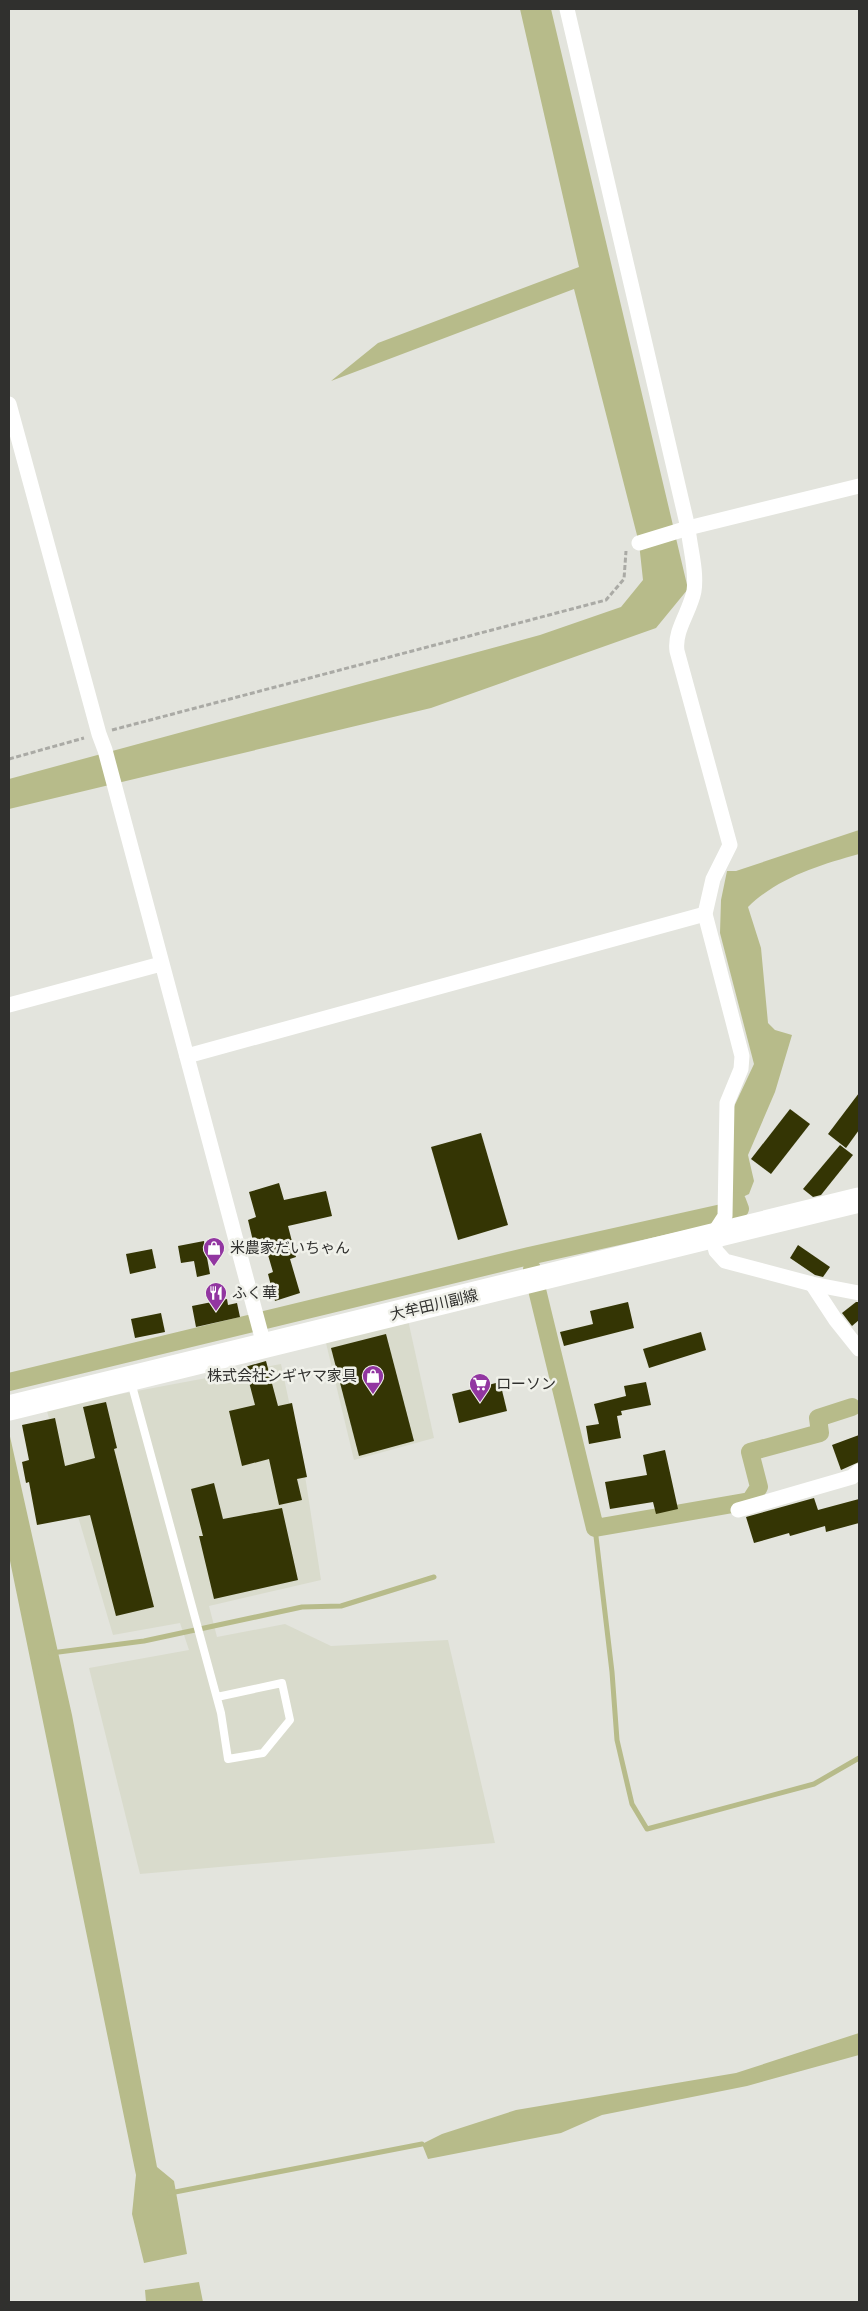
<svg xmlns="http://www.w3.org/2000/svg" width="868" height="2311" viewBox="0 0 868 2311" font-family="Overpass,'Noto Sans JP',sans-serif">
	<style>
		.built { fill: #d9dbcc }
		.water { fill: #b7bb8a }
		.lines { fill: none; stroke-linecap: round; stroke-linejoin: round }
		.stream { stroke: #b7bb8a; stroke-width: 5 }
		.canal { stroke: #b7bb8a; stroke-width: 18 }
		.building { fill: #343504 }
		.path { stroke: #aaaaa5; stroke-width: 3; stroke-dasharray: 5 2.5; stroke-linecap: butt }
		.service { stroke: #fff; stroke-width: 8 }
		.minor { stroke: #fff; stroke-width: 15 }
		.primary { stroke: #fff; stroke-width: 25 }
		.labels { text-anchor: middle; stroke-width: 5; stroke-linejoin: round; paint-order: stroke }
		.poi-label { font-size: 15px; fill: #30302e; stroke: #f0f1ea; text-anchor: start }
		.street-label { font-size: 15px; fill: #30302e; stroke: #f0f1ea }
	</style>
	<rect width="100%" height="100%" fill="#e3e4dd"/>
	<g class="built">
		<polygon points="408,1320 434,1438 354,1460 326,1343"/>
		<polygon points="281,1364 306,1482 321,1580 209,1606 217,1637 285,1624 331,1646 448,1640 495,1843 140,1874 89,1668 189,1650 180,1623 113,1635 46,1408"/>
	</g>
	<g class="water">
		<polygon points="520,9 551,9 688,589 656,628 431,708 9,809 9,779 540,635 621,607 643,580 639,543 574,289 331,381 378,343 579,267"/>
		<path d="M859,830V854C820,865 779,877 748,907L761,948L768,1023L775,1030L792,1035L775,1092L748,1155L754,1181L749,1194L730,1203L732,1111L754,1064L720,933L721,900L727,871H736Z"/>
		<polygon points="9,1432 72,1715 157,2167 174,2181 187,2254 144,2263 132,2214 136,2175 9,1556"/>
		<polygon points="859,2033 859,2055 747,2086 602,2115 561,2133 428,2159 422,2144 442,2134 516,2110 736,2073"/>
		<polygon points="199,2282 203,2302 146,2302 145,2290"/>
	</g>
	<g class="lines">
		<g class="stream">
			<polyline points="595,1528 612,1672 617,1740 632,1804 647,1829 814,1784 859,1758"/>
			<polyline points="51,1653 144,1641 302,1607 341,1606 434,1577"/>
			<polyline points="170,2193 422,2144"/>
		</g>
		<g class="canal">
			<polyline points="532,1269 595,1528 750,1501 759,1487 750,1452 820,1433 818,1418 852,1407"/>
			<polyline points="9,1382 529,1256 740,1209 737,1201"/>
		</g>
	</g>
	<g class="building">
		<polygon points="859,1093 859,1130 846,1148 828,1134"/>
		<polygon points="790,1109 810,1124 771,1174 751,1159"/>
		<polygon points="481,1133 508,1225 458,1240 431,1147"/>
		<polygon points="840,1145 853,1155 821,1195 813,1197 803,1189"/>
		<polygon points="279,1183 284,1200 326,1191 332,1216 288,1226 296,1257 290,1259 300,1293 275,1301 268,1274 273,1272 263,1238 253,1241 248,1220 256,1217 249,1192"/>
		<polygon points="204,1241 210,1274 197,1277 194,1261 181,1263 178,1246"/>
		<polygon points="798,1245 830,1267 823,1277 815,1275 790,1258"/>
		<polygon points="152,1249 156,1268 130,1274 126,1254"/>
		<polygon points="227,1299 228,1305 237,1303 240,1317 196,1327 192,1306"/>
		<polygon points="628,1302 634,1328 564,1346 560,1332 593,1324 590,1311"/>
		<polygon points="856,1302 859,1302 859,1320 852,1326 842,1313"/>
		<polygon points="161,1313 165,1332 135,1338 131,1319"/>
		<polygon points="701,1332 706,1350 649,1368 643,1349"/>
		<polygon points="386,1334 414,1441 359,1456 331,1348"/>
		<polygon points="266,1361 278,1406 292,1403 307,1477 297,1479 302,1500 279,1505 269,1459 242,1466 229,1411 255,1405 245,1367"/>
		<polygon points="500,1382 507,1411 459,1423 452,1394"/>
		<polygon points="646,1382 651,1405 621,1411 622,1415 617,1416 621,1438 589,1444 586,1426 599,1424 594,1404 626,1396 624,1386"/>
		<polygon points="106,1402 117,1448 114,1449 154,1607 116,1616 90,1515 37,1525 29,1482 26,1483 22,1462 29,1460 22,1425 55,1418 65,1466 95,1458 83,1407"/>
		<polygon points="859,1435 859,1462 841,1470 832,1445"/>
		<polygon points="665,1450 678,1509 656,1514 653,1502 610,1509 605,1482 647,1475 643,1455"/>
		<polygon points="214,1483 223,1519 282,1508 298,1580 214,1599 199,1536 203,1536 191,1489"/>
		<polygon points="814,1498 818,1510 859,1499 859,1523 826,1532 825,1526 790,1536 789,1533 754,1543 746,1517"/>
	</g>
	<g class="lines">
		<g class="path">
			<polyline points="112,730 606,600 624,579 626,551"/>
			<polyline points="9,759 84,738"/>
		</g>
		<polyline class="service" points="131,1382 221,1713 228,1759 263,1753 290,1720 282,1683 217,1697"/>
		<g class="minor">
			<path d="M567,9L688,528C690,548 697,571 694,591C690,612 674,630 677,651L730,845L713,879L705,914L742,1056L741,1069L727,1103L725,1216L712,1236L716,1251L725,1261L812,1284L859,1293"/>
			<polyline points="9,404 99,734 105,750 264,1345"/>
			<polyline points="639,543 688,528 859,486"/>
			<polyline points="9,1005 161,964"/>
			<polyline points="187,1056 705,914"/>
			<polyline points="812,1284 835,1319 859,1349"/>
			<polyline points="738,1510 852,1477 859,1471"/>
		</g>
		<polyline class="primary" points="9,1408 859,1200"/>
	</g>
	<defs>
		<g id="shop-pin" transform="scale(1.125)"><path d="M0 17L-7.5 6A9.5 9.5 0 1 1 7.5 6Z" fill="#9236a1" stroke="#f0f1ea"/><path d="M-5-2.5h2.3a2.7 3.5 0 0 1 5.4 0H5L5.5 6h-11ZM-1.5-2.5h3a1.5 2.3 0 0 0-3 0Z" fill="#fff"/></g>
		<g id="restaurant-pin" transform="scale(1.125)"><path d="M0 17L-7.5 6A9.5 9.5 0 1 1 7.5 6Z" fill="#9236a1" stroke="#f0f1ea"/><path d="M-5-6h1v4h1v-4h1v4h1v-4h1v5L-1.5 .5V6h-2V.5L-5-1ZM5-6V6H3V1.5H1.5Q1.5-4 5-6Z" fill="#fff"/></g>
		<g id="supermarket-pin" transform="scale(1.125)"><path d="M0 17L-7.5 6A9.5 9.5 0 1 1 7.5 6Z" fill="#9236a1" stroke="#f0f1ea"/><path d="M-6-5.5h2.5l.6 2H6L4.5 2H-2.5L-4.4-4H-6ZM-1.5 3.2a1.3 1.3 0 1 0 .1 0ZM3 3.2a1.3 1.3 0 1 0 .1 0Z" fill="#fff"/></g>
	</defs>
	<g fill-rule="evenodd">
		<use href="#shop-pin" x="214" y="1248"/>
		<use href="#restaurant-pin" x="216" y="1293"/>
		<use href="#shop-pin" x="373" y="1376"/>
		<use href="#supermarket-pin" x="480" y="1384"/>
	</g>
	<g class="labels">
		<g class="poi-label">
			<text x="230" y="1253">米農家だいちゃん</text>
			<text x="232" y="1298">ふく華</text>
			<text x="357" y="1381" text-anchor="end">株式会社シギヤマ家具</text>
			<text x="496" y="1389">ローソン</text>
		</g>
		<g class="street-label">
			<text transform="translate(434 1305) rotate(-13)" y="5">大牟田川副線</text>
		</g>
	</g>
	<rect width="868" height="2311" fill="none" stroke="#30302e" stroke-width="20"/>
</svg>
